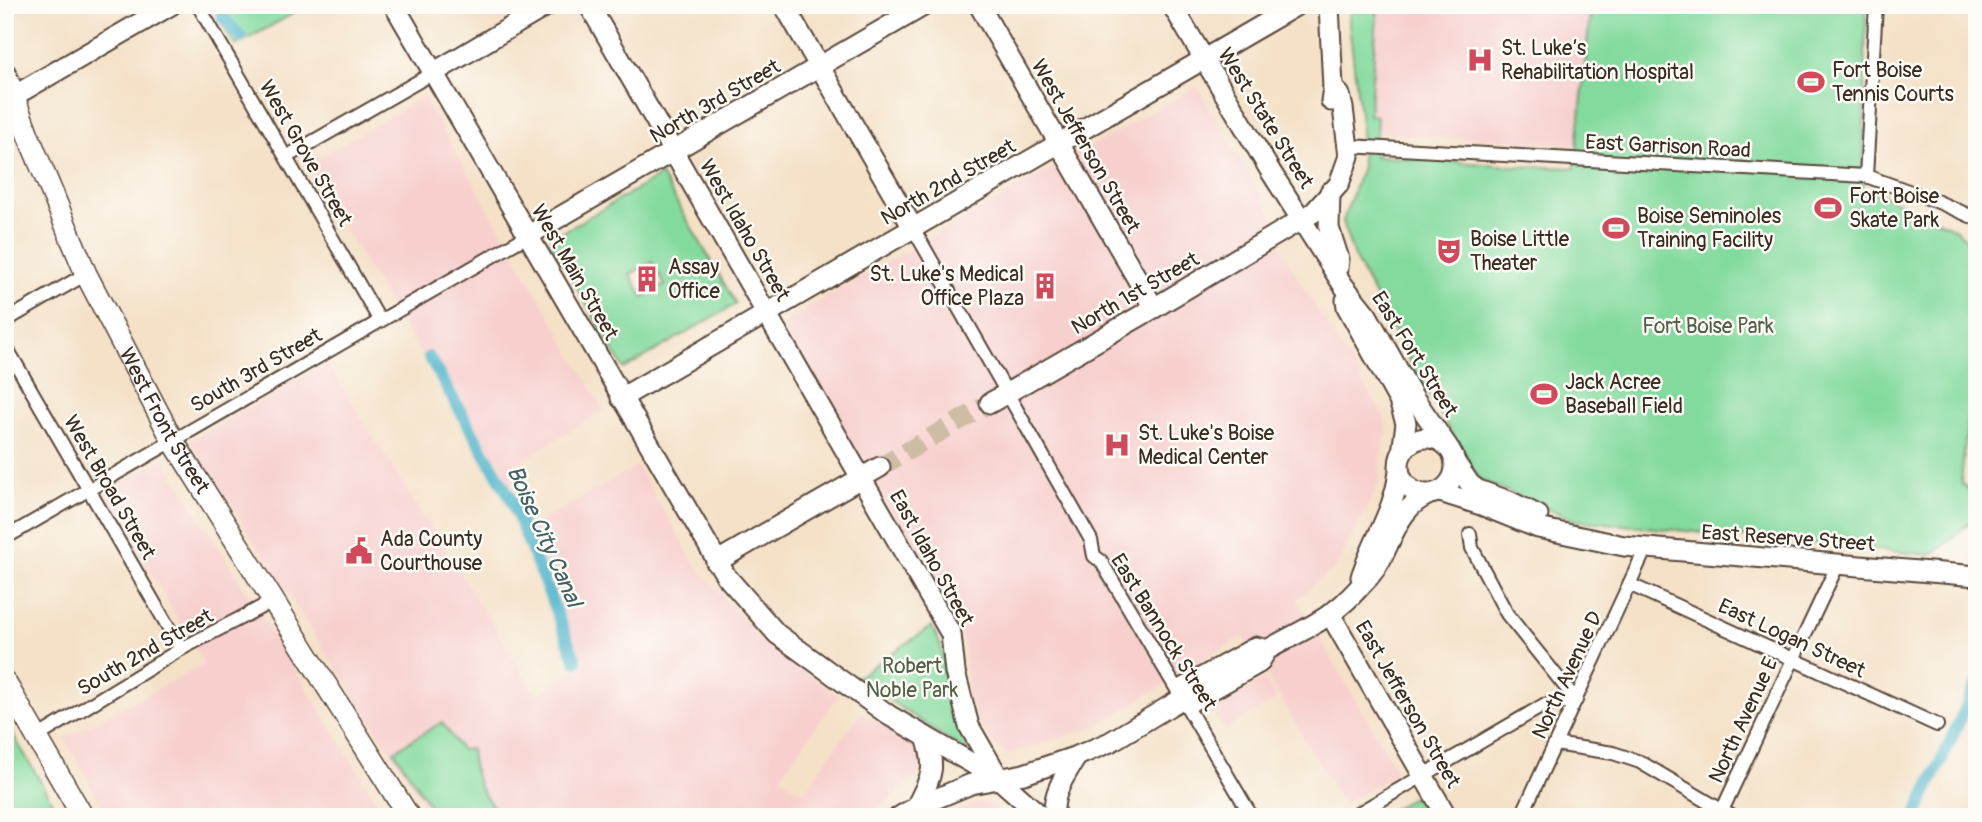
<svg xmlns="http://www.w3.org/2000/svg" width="1982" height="822" viewBox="0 0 1982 822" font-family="Pangolin,sans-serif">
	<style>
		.built { fill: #f7d0ce }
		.green { fill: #83da9d; stroke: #5f825e; stroke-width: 2; fill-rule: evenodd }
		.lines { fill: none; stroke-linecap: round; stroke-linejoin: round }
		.canal { stroke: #4cb4ca; stroke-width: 12 }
		.secondary-tunnel { stroke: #cfbca5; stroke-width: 19; stroke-dasharray: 19 10; stroke-linecap: butt }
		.street-casing { stroke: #574537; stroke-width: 16 }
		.secondary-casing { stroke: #574537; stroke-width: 23 }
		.primary-casing { stroke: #574537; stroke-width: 24 }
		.street { stroke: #fff; stroke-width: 12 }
		.secondary { stroke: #fff; stroke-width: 19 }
		.primary { stroke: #fff; stroke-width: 21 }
		.labels { text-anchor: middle; stroke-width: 5; stroke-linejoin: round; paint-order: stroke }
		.poi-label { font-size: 21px; fill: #3b2a1e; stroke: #fdfcf7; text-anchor: start }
		.street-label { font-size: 21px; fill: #3b2a1e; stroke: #fdfcf7 }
		.park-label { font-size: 21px; fill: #515f44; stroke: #fdfcf7 }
		.water-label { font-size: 23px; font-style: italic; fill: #426163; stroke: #fdfcf7 }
	</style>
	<rect width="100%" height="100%" fill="#fdfcf7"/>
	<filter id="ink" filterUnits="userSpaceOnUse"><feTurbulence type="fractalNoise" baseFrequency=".0143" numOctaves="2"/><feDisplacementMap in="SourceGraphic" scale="14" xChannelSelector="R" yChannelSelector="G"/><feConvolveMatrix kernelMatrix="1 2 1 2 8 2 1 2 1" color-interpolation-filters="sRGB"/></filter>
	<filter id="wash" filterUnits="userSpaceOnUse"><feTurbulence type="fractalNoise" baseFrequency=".00686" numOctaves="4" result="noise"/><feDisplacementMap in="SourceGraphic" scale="28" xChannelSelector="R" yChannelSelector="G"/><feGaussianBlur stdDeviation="1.57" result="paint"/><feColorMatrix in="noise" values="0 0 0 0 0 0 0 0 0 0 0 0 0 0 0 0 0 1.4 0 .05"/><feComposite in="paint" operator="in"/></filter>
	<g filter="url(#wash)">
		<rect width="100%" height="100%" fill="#f4e1c7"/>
		<g class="built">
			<polygon points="1378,5 1591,5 1578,145 1377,133 1377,117 1369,116"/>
			<polygon points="1197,86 1272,215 1284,255 1384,417 1387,433 1380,457 1380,479 1373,495 1336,567 1297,599 1398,773 1343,804 1243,635 1098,726 1008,754 991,742 978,722 968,698 964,647 956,620 783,331 789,318"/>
			<polygon points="424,97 604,410 516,464 521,478 504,488 384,295 307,164"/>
			<polygon points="328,363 366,426 538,696 582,663 531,527 637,466 696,566 766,643 838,696 780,777 803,793 861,712 915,744 922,753 924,765 920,774 867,817 433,817 189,441"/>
			<polygon points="163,459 387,817 108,817 65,738 204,664 104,492"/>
			<polygon points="1264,679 1276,700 1225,730 1212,709"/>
			<polygon points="987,801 1007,817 938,817 953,810"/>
		</g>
		<g class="green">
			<polygon points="212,5 287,5 292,14 235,46"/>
			<polygon points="1350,5 1378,5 1369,115 1377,116 1375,156 1511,166 1575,168 1591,5 1866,5 1863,190 1880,194 1954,228 1977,248 1977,328 1961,483 1977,496 1977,516 1941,548 1930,555 1574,520 1479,479 1418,377 1354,257 1346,233 1343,221 1362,167 1361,123 1349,24"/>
			<path d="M661,175L736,304L624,369L549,240ZM652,262L665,285L643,297L630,274Z"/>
			<polygon points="932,626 941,646 947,687 971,747 966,751 856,678"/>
			<polygon points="5,721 61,817 5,817"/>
			<path d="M442,722L461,750L471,749C473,777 481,800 506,817H437L394,751Z"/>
			<polygon points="1415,796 1427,817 1379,817"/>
		</g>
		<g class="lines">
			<g class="canal">
				<polyline points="222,17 241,37"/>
				<polyline points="429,357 510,497 576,661"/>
				<polyline points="1915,817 1977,683"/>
			</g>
		</g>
	</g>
	<g filter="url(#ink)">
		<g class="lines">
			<polyline class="secondary-tunnel" points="880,467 990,403"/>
			<g class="street-casing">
				<g id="street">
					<polyline points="198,5 380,321"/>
					<polyline points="1349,146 1866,176 1936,201 1977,219"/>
					<polyline points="286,157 433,73"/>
					<polyline points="1866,176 1876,5"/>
					<polyline points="913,228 1091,540 1094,556 1101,561 1252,817"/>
					<polyline points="5,321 86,274"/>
					<polyline points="5,345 181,649"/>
					<polyline points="1470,534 1472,548 1507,614 1576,700"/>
					<polyline points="5,538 527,236"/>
					<polyline points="1631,585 1937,725"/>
					<polyline points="37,737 181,649 273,601"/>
					<polyline points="1555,744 1613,753 1640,762 1733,817"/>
					<polyline points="1352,817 1544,705 1576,700"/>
					<polyline points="1521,817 1645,550"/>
					<polyline points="1719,817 1838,564"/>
				</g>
			</g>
			<g class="secondary-casing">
				<g id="secondary">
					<polyline points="394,5 726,576 777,634 890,716 999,779 1042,817"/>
					<polyline points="589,5 951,634 955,672 969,726 999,778"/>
					<polyline points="784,5 913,228"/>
					<polyline points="979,5 1154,308"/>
					<polyline points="1172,5 1271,172 1343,285 1367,315 1414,398 1448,447"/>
					<polyline points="1329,5 1333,88 1331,101"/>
					<polyline points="433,73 548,5"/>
					<polyline points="5,101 171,5"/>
					<polyline points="1330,192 1329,228 1339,259 1338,268"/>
					<polyline points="527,236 925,5"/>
					<polyline points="1346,300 1347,307 1399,401 1406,423 1402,453"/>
					<polyline points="621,398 1297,5"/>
					<polyline points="990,403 1154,308 1314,212 1339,184 1349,156 1343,108 1340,95 1333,88"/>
					<circle cx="1427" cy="466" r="28"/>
					<polyline points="1455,462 1470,484 1478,490 1509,501 1538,515"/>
					<polyline points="1440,492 1481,505 1538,528 1624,546 1977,576"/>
					<polyline points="716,562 880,467"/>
					<path d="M1361,577C1373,540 1396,508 1399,470"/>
					<polyline points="1330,614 1447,817"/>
					<path d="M1267,650C1293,635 1324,622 1346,601C1354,594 1361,585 1369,577C1392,551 1393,510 1428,495"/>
					<path d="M916,807C931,776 937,771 926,737"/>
					<polyline points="899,817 916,807 971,784 1024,774 1077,756 1110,742 1183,698 1190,702 1259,663 1267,650 1256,647 1183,688 1183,698"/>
					<path d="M1054,817C1052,793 1065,775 1077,756"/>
				</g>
			</g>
			<g class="primary-casing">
				<g id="primary">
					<path id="s1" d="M5,73L28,135L86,274L173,441L409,817"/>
					<polyline points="5,682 83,817"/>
				</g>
			</g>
			<use href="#street" class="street"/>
			<use href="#secondary" class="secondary"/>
			<use href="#primary" class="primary"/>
		</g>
	</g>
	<defs>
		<g id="hospital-bare" transform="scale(2.1)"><path d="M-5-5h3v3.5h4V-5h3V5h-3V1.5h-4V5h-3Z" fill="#d1495b" stroke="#fdfcf7" stroke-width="2.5" paint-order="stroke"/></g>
		<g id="stadium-bare" transform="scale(2.1)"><path d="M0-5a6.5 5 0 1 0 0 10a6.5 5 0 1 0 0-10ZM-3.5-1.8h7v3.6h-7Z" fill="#d1495b" stroke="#fdfcf7" stroke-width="2.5" paint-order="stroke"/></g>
		<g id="theatre-bare" transform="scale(2.1)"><path d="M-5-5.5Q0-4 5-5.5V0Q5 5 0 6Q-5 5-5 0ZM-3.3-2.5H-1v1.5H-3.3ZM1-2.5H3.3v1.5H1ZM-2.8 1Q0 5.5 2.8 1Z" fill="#d1495b" stroke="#fdfcf7" stroke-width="2.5" paint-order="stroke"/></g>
		<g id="building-bare" transform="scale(2.1)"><path d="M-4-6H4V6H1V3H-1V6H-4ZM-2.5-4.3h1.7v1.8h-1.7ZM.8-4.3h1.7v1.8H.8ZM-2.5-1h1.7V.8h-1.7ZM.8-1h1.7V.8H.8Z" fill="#d1495b" stroke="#fdfcf7" stroke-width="2.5" paint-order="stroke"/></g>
		<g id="civic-bare" transform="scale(2.1)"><path d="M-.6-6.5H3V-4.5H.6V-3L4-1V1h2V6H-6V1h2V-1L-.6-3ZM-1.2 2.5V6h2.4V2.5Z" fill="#d1495b" stroke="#fdfcf7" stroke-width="2.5" paint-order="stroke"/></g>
	</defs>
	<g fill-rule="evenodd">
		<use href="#hospital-bare" x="1480" y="60"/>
		<use href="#stadium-bare" x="1811" y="82"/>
		<use href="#stadium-bare" x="1828" y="208"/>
		<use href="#stadium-bare" x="1616" y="228"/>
		<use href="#theatre-bare" x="1449" y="251"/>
		<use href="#building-bare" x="647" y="279"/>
		<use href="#building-bare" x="1045" y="286"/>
		<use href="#stadium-bare" x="1544" y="394"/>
		<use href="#hospital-bare" x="1117" y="445"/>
		<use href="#civic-bare" x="359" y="551"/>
	</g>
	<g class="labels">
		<g class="poi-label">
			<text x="1501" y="55">St. Luke’s<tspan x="1501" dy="24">Rehabilitation Hospital</tspan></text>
			<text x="1832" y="77">Fort Boise<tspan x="1832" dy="24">Tennis Courts</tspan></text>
			<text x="1849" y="203">Fort Boise<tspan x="1849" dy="24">Skate Park</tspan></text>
			<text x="1637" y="223">Boise Seminoles<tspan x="1637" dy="24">Training Facility</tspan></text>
			<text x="1470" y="246">Boise Little<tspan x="1470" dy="24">Theater</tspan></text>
			<text x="668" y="274">Assay<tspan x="668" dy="24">Office</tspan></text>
			<text x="1024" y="281" text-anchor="end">St. Luke's Medical<tspan x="1024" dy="24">Office Plaza</tspan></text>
			<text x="1565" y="389">Jack Acree<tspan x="1565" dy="24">Baseball Field</tspan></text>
			<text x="1138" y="440">St. Luke's Boise<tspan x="1138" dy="24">Medical Center</tspan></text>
			<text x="380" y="546">Ada County<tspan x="380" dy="24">Courthouse</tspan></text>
		</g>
		<g class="street-label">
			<text transform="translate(715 101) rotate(-30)" y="7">North 3rd Street</text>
			<text transform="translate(1266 118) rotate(58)" y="7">West State Street</text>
			<text transform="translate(1086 146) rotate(60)" y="7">West Jefferson Street</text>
			<text transform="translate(1668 146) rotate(3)" y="7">East Garrison Road</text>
			<text transform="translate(306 153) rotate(60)" y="7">West Grove Street</text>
			<text transform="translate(948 182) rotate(-30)" y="7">North 2nd Street</text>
			<text transform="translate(745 230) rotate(60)" y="7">West Idaho Street</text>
			<text transform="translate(575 272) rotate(60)" y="7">West Main Street</text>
			<text transform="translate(1135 293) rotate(-30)" y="7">North 1st Street</text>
			<text transform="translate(1415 354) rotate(58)" y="7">East Fort Street</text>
			<text transform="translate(256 370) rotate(-30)" y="7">South 3rd Street</text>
			<text dy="7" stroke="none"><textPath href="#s1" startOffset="383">West Front Street</textPath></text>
			<text transform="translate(110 487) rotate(60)" y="7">West Broad Street</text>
			<text transform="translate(1788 538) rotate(4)" y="7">East Reserve Street</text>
			<text transform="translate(932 558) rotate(61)" y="7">East Idaho Street</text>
			<text transform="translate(1164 632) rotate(58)" y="7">East Bannock Street</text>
			<text transform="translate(1792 638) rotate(25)" y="7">East Logan Street</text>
			<text transform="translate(145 652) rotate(-30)" y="7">South 2nd Street</text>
			<text transform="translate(1567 675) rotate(-65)" y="7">North Avenue D</text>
			<text transform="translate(1408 704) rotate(60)" y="7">East Jefferson Street</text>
			<text transform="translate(1743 720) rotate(-65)" y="7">North Avenue E</text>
		</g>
		<g class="park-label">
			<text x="1708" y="333">Fort Boise Park</text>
			<text x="912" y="673">Robert<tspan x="912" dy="24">Noble Park</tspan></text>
		</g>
		<g class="water-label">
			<text transform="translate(545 536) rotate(66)" y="8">Boise City Canal</text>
		</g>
	</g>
	<rect width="1982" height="822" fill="none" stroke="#fdfcf7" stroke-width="28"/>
</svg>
